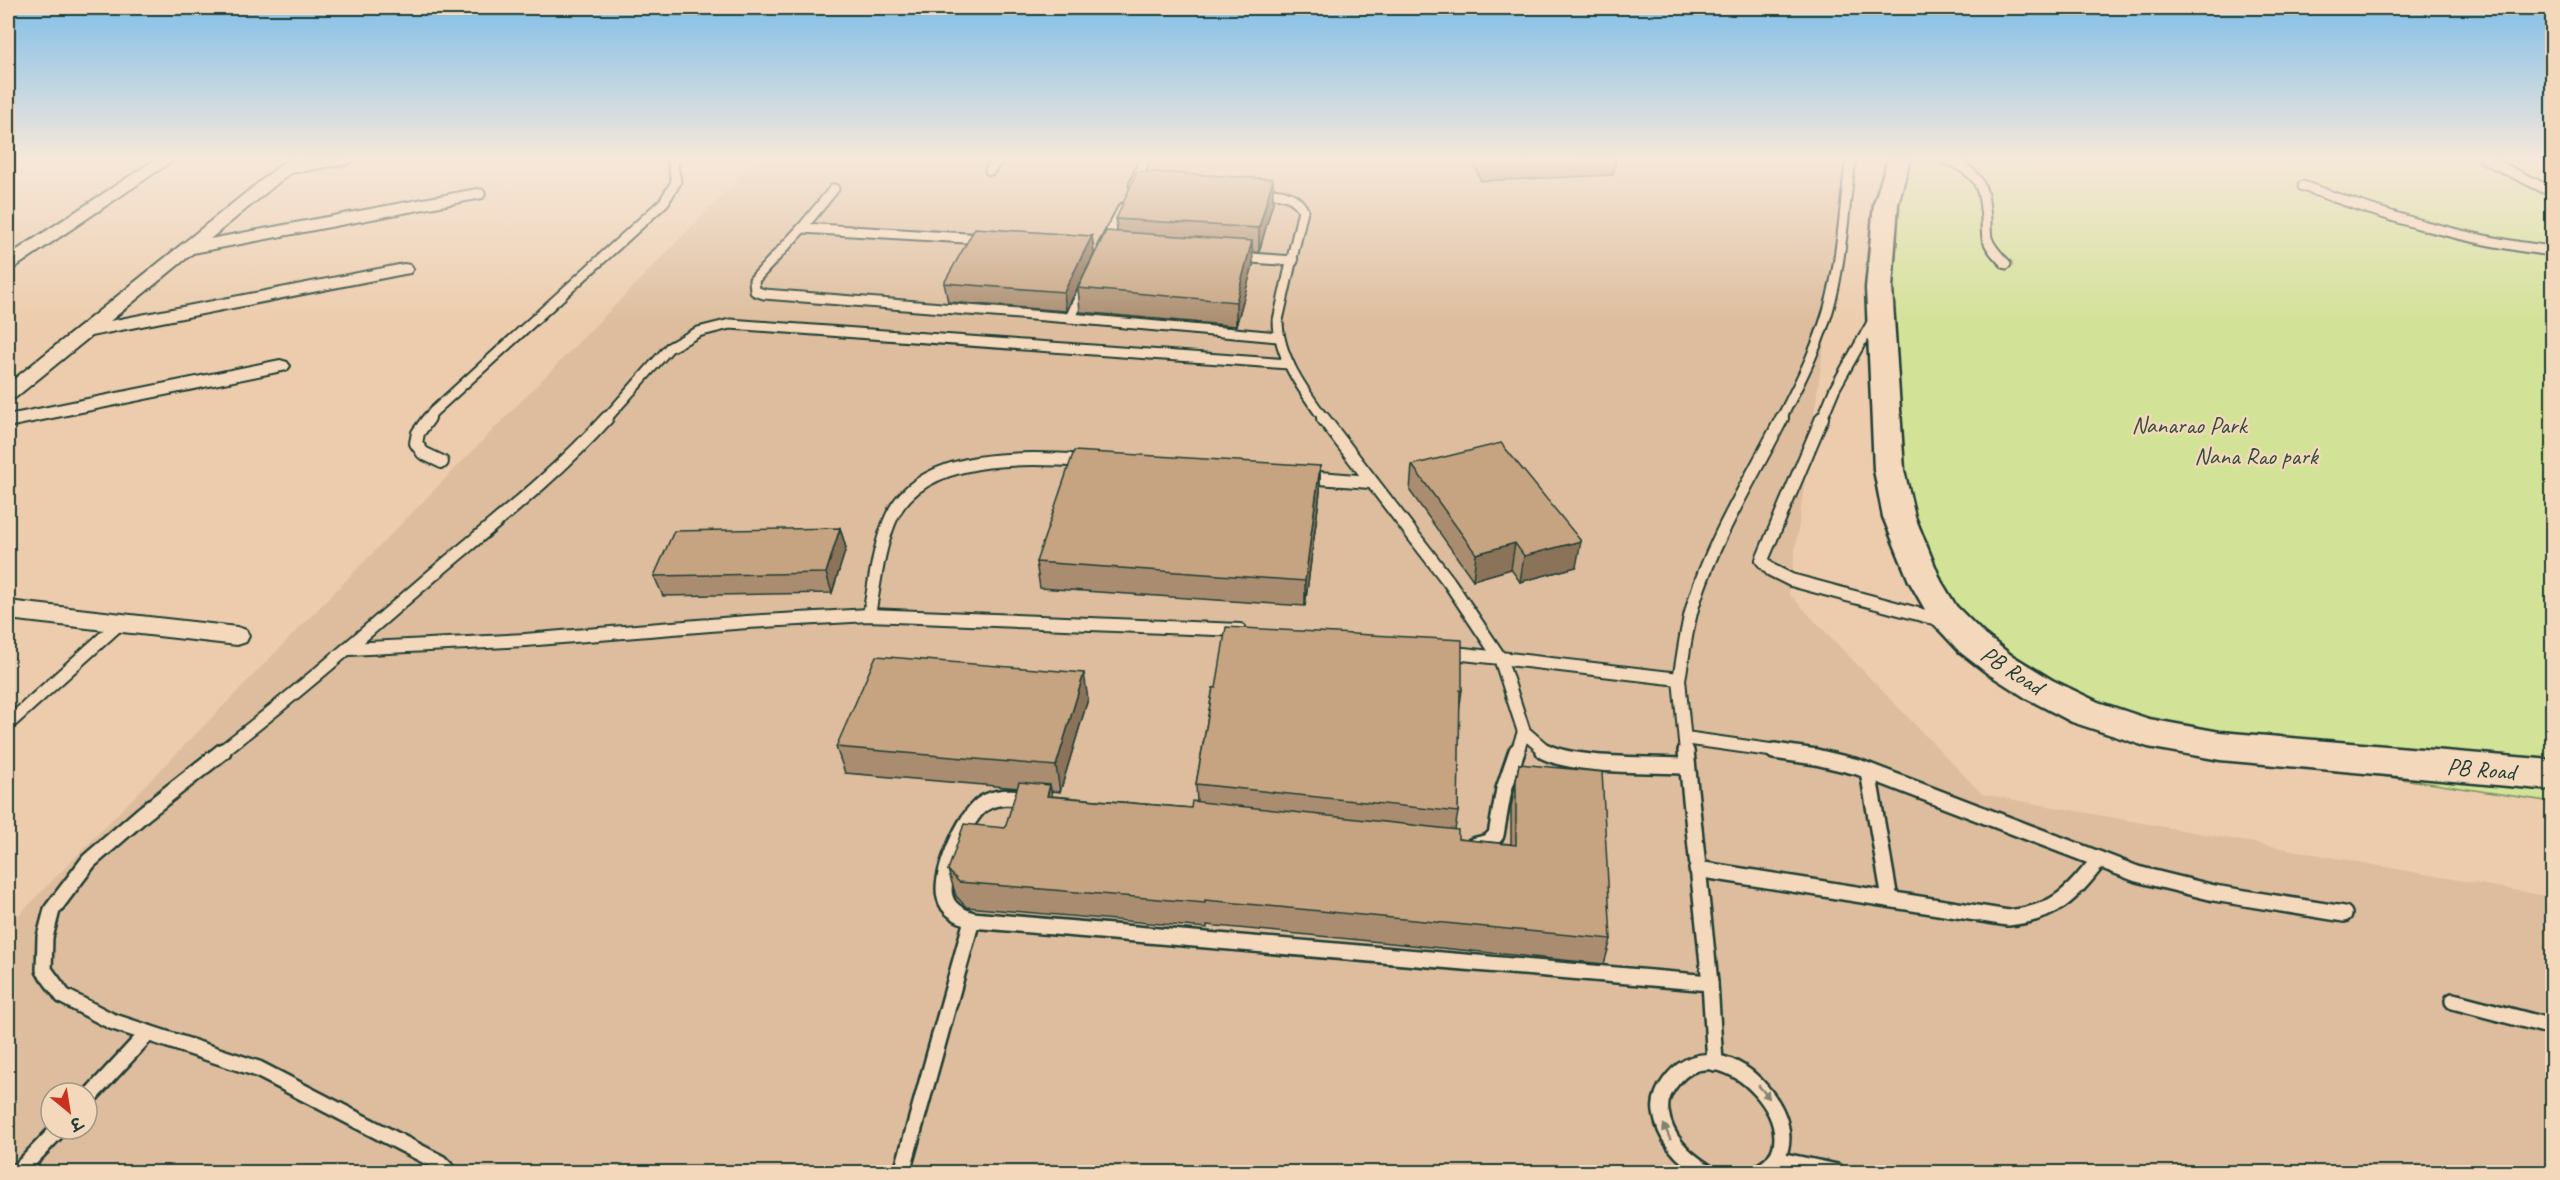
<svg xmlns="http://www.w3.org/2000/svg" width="2560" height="1180" viewBox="0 0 2560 1180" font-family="Caveat,'Playpen Sans Deva',sans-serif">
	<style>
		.built { fill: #ddbd9d; fill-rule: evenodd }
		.green { fill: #d2e296; stroke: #789065; stroke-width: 1.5 }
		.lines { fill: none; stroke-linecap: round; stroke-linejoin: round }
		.lane-far2-casing { stroke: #1f3d34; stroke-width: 13 }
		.lane-far1-casing { stroke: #1f3d34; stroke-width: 16 }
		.lane-casing { stroke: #1f3d34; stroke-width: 20 }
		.street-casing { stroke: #1f3d34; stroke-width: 4 }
		.secondary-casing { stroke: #1f3d34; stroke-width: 5 }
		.lane-far2 { stroke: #f4d8bb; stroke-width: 9 }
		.lane-far1 { stroke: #f4d8bb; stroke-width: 12 }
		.lane { stroke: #f4d8bb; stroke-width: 15 }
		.street { fill: #f4d8bb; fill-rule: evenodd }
		.secondary { fill: #f4d8bb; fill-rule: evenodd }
		.wall { fill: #aa8d6f; stroke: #1f3d34; stroke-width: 1.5 }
		.shaded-wall { fill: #8b735a; stroke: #1f3d34; stroke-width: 1.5 }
		.building { fill: #c6a481; stroke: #1f3d34; stroke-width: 1.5 }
		.oneway { fill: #7f8371 }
		.labels { text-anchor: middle; stroke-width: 5; stroke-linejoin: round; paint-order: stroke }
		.park-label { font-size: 24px; fill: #314e3e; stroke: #f4d8bb }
		.street-label { font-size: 24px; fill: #1f3d34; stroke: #f4d8bb }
	</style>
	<rect width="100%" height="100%" fill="#ecccac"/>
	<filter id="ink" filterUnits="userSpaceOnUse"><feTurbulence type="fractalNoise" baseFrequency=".0167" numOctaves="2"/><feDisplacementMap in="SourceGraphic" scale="12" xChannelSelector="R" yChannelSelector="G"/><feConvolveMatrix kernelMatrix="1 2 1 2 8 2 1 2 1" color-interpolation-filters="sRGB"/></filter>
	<g filter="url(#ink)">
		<path class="built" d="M758,159H1850L1789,594L1982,794L2552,897V1172H8V926ZM51,1093H87V1129H51Z"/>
		<polygon class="green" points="1905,159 2552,159 2552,802 2147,740 1945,629 1875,424 1884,209"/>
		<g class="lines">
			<g class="lane-far2-casing">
				<g id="lane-far2">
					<path d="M1946,159C1980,173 1983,184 1986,219C1986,225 1986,232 1987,238C1990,248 1999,257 2006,264"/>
					<polyline points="2485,159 2552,192"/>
					<polyline points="990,170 998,159"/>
					<polyline points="1134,185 1145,159"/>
					<path d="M2303,186C2385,216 2466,241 2552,251"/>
					<polyline points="834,189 802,228 983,239"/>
					<path d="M1256,192C1274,193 1294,192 1303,210L1278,320C1278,356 1303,390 1324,419"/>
					<polyline points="802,228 754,280 755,291 764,294 1070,318"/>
					<polyline points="1103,246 1123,208"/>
					<polyline points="1237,257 1293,261"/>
					<polyline points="1086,283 1070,318 1278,337"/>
					<polyline points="428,419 433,412 664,202 676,182 672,159"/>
					<polyline points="606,419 669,348 698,332 730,324 1289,364"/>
					<path d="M1781,419C1801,380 1822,339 1832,296C1843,251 1844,204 1851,159"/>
					<polyline points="1822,419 1835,388 1875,317"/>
				</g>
			</g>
			<g class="lane-far1-casing">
				<g id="lane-far1">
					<polyline points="429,418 418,433 416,443 423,453 442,462"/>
					<path d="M1323,418L1449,582L1500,658L1679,679C1684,653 1686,627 1694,602C1714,537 1752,478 1782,418"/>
					<polyline points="1822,418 1762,560 1771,570 1791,580 1944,621"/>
					<polyline points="1306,477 1370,482"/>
					<path d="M869,615C875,582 878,547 892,516C922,452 1026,457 1085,461"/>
					<polyline points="349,649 525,640 747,622 869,615 1240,630"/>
					<polyline points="1445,652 1500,658 1524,732 1547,752"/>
					<polyline points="1679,679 1686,752"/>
					<polyline points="8,724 120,623"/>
					<polyline points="1685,738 1784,752"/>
					<path d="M221,752C295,695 364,634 435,573C494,523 555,476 607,418"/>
					<polyline points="1517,752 1524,732"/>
				</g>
			</g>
			<g class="lane-casing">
				<g id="lane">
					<polyline points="223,751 143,814 89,861 52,910 45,937 44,970 63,996 111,1021 258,1069 440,1163 449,1172"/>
					<path d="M1544,751C1575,767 1649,764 1687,766"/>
					<polyline points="1686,751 1710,983 1715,1063"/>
					<polyline points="1774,751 1816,757 1858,767 2137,874 2214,893 2344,914"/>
					<polyline points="1868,771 1890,899"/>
					<path d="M1029,798C1013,797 997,795 983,804C965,815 939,876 945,897C948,910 960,915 972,920L1710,983"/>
					<polyline points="1473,846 1489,842 1496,835 1504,789 1517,751"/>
					<path d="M1697,869L2008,918C2056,913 2070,896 2099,860"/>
					<polyline points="2453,1001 2552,1027"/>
					<polyline points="87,1099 148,1033"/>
					<polyline points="1775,1159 1837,1172"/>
					<polyline points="18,1172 59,1129"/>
					<polyline points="902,1172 972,920"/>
					<path d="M1707,1172C1684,1158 1665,1140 1661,1112C1659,1099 1665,1089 1673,1079C1724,1017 1828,1140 1759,1172"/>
				</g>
			</g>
			<g class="street-casing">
				<g id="street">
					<polygon points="156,159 175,159 14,268 8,269 8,256"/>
					<polygon points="288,159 306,159 305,161 355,159 347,164 290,173 210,239 477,189 483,190 485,194 483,198 477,199 193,253 110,321 404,264 410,265 413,269 410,273 404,274 91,336 15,398 8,400 8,384"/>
					<polygon points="280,360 287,362 290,366 287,370 8,427 8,415"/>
					<polygon points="8,601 237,627 246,630 249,636 246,642 237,645 8,619"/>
				</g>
			</g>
			<g class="secondary-casing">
				<polygon id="secondary" points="1888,159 1910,159 1898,204 1892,288 1904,470 1915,517 1941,581 1956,606 1984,634 2011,655 2052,680 2098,702 2149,719 2220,732 2552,760 2552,790 2220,760 2148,747 2072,722 2026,698 1987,673 1960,652 1932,622 1909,581 1883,517 1874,470 1866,288 1874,204"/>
			</g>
			<use href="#lane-far2" class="lane-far2"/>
			<use href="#lane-far1" class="lane-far1"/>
			<use href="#lane" class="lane"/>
			<use href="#street" class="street"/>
			<use href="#secondary" class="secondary"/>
		</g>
		<g class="wall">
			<polygon points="1472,159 1616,159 1613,175 1481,181"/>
			<polygon points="1273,202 1259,252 1252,252 1253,265 1236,326 1080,312 1078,288 1117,232 1116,219"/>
			<polygon points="1092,236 1094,254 1066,311 948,302 944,283"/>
			<polygon points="1412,465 1576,567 1520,582 1511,569 1473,580 1410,491"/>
			<polygon points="1320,466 1320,492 1305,606 1040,588 1036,562"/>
			<polygon points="840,528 846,548 832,593 663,596 654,576"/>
			<polygon points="1213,688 1462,690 1459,712 1458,812 1455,830 1458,839 1511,844 1511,807 1519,764 1611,939 1604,964 1207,925 1207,928 966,907 956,896 948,870 1005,828 1018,788 845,773 836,747 1088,699 1060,792 1051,791 1052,796 1191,808 1197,802 1196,784"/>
		</g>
		<g class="shaded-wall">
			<polygon points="1273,179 1273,202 1259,252 1259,228"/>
			<polygon points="1092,236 1094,254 1066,311 1064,292"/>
			<polygon points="1252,241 1253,265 1236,326 1236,302"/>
			<polygon points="1320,466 1320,492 1305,606 1305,581"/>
			<polygon points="840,528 846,548 832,593 826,573"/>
			<polygon points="1581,541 1576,567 1520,582 1524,556"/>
			<polygon points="1515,543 1511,569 1473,580 1476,554"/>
			<polygon points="1084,673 1088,699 1060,792 1056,766"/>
			<polygon points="1050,785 1055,811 1047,796"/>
		</g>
		<g class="building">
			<polygon points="1137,171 1273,179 1259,228 1116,219"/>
			<polygon points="975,228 1092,236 1064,292 944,283"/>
			<polygon points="1106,231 1252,241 1236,302 1078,288"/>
			<polygon points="1501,443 1581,541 1524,556 1515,543 1476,554 1412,465"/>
			<polygon points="1074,451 1320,466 1305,581 1036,562"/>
			<polygon points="840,528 826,573 654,576 674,531"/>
			<polygon points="1226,627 1462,640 1462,690 1460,690 1458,812 1196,784 1213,688 1216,688"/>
			<polygon points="876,656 1084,673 1056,766 836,747"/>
			<polygon points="1519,764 1602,772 1611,939 1205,900 1205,903 959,882 948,870 964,824 1005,828 1019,782 1050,785 1047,796 1191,808 1192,801 1458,830 1458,839 1516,845 1516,781"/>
		</g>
		<defs><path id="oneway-solid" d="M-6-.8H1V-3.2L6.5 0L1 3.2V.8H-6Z" transform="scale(1.5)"/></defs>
		<g class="oneway">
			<use href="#oneway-solid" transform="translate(1764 1092) rotate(50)"/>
			<use href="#oneway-solid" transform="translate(1667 1132) rotate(-114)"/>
		</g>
	</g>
	<linearGradient id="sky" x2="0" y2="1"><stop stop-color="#82bfe9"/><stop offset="0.49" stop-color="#f6e8da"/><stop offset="1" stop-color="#f6e8da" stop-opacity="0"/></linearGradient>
	<rect width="2560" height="324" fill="url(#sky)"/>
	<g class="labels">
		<g class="park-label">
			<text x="2189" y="433">Nanarao Park</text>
			<text x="2256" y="464">Nana Rao park</text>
		</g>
		<g class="street-label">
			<text transform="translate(2012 670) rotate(33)" y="8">PB Road</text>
			<text transform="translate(2481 769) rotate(5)" y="8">PB Road</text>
		</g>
	</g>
	<rect width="2560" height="1180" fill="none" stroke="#f4d8bb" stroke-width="30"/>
	<rect x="15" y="15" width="2530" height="1150" fill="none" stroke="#1f3d34" stroke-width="2" filter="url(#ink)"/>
	<g transform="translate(69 1111) rotate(150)"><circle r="28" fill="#f4d8bb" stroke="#9f9a85" stroke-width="1.5"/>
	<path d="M0-4.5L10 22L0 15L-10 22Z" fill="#c8321e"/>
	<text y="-9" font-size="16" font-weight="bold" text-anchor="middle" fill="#1f3d34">उ</text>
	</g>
</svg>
